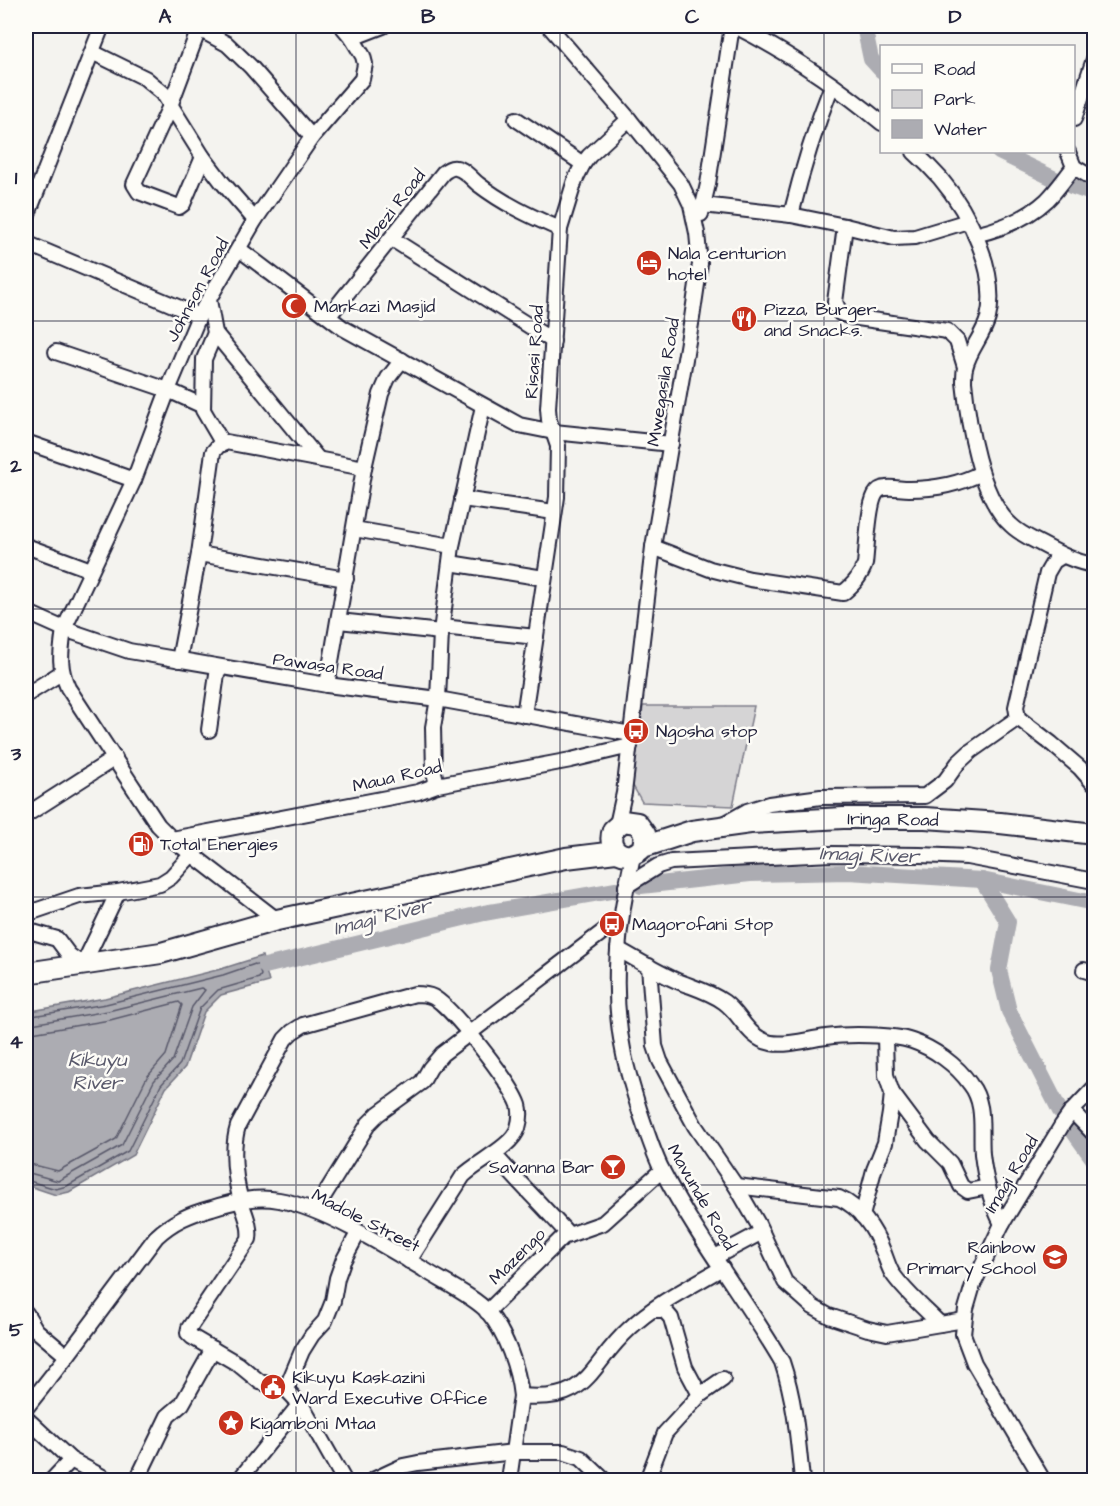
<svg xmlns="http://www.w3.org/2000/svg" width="1120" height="1506" viewBox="0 0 1120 1506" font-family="'Architects Daughter',sans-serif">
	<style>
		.green { fill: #d5d4d5; stroke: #7c7b88; stroke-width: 1.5 }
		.water { fill: #acacb2; stroke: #757582; stroke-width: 1.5 }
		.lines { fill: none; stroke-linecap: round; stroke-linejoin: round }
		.shore { stroke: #59596b; stroke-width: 1.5 }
		.river { stroke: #acacb2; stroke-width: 16 }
		.minor-casing { stroke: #22223b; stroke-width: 18 }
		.highway-casing { stroke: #22223b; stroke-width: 24 }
		.minor { stroke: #fdfcf7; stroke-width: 14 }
		.highway { stroke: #fdfcf7; stroke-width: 20 }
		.grid { fill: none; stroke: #22223b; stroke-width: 1.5; stroke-opacity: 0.55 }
		.labels { text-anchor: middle; stroke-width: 5; stroke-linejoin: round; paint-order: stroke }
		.street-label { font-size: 18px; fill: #22223b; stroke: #fdfcf7 }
		.poi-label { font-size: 18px; fill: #22223b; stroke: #fdfcf7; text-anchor: start }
		.water-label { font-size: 20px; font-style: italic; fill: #59596b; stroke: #fdfcf7 }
		.neatline { fill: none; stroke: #22223b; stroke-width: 2 }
		.grid-label { font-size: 20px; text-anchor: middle; font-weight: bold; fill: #22223b }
	</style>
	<rect width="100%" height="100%" fill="#f4f3ef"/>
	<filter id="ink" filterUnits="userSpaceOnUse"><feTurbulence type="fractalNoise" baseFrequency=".0167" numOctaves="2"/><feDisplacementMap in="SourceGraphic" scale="12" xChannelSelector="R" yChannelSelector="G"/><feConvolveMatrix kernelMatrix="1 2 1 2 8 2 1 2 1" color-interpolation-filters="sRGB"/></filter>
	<g filter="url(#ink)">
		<polygon class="green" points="643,706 754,706 733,806 642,802 632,784 633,754 638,746"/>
		<polygon class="water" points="262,956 269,982 221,995 204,1012 185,1067 166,1088 133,1155 69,1192 56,1195 26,1185 26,1012 105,998 221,969"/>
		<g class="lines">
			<g class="shore">
				<polyline points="26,1017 106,1004 223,975 255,964 258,966 261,975 259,978 218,990 200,1008 180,1064 161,1085 128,1151 67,1186 56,1189 26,1180"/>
				<polyline points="26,1025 108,1011 201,988 205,990 192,1007 173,1060 154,1081 122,1145 58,1181 26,1172"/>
				<polyline points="26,1034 110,1020 179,1002 182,1005 166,1055 147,1077 116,1139 58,1171 26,1163"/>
			</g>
			<g class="river">
				<polyline points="864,26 871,59 882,71"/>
				<polyline points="999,152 1057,180"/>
				<polyline points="1071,186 1094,194"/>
				<polyline points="982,880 1008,922 999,970 1009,1011 1060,1111"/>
				<polyline points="641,886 750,874 848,872 982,880 1094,903"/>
				<polyline points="265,966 484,913 616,890"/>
				<polyline points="1071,1128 1094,1160"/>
			</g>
			<g class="minor-casing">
				<g id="minor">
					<polyline points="200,26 170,106 134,184 139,192 179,207 183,204 203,157"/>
					<polyline points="549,26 629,119 681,184 691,205 697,233 700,264 692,318 653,547 624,793 617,825"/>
					<path d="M735,26C787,52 836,85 882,123"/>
					<polyline points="199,29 227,44 251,67 312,137"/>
					<polyline points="352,38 383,26"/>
					<polyline points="92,52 145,78 163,93 203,157 222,182 255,220"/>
					<polyline points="516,119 583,164"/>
					<polyline points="1074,119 1094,59"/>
					<path d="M914,152C923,160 932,169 940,178C969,212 999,273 988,318C983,336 969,350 965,368C964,372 964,377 964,382C968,422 980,498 1011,525C1020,534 1032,539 1043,545C1060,554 1075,562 1094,565"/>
					<polyline points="1068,152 1074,167 1094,179"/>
					<polyline points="703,205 791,215 845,226 894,238 915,237 968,221"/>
					<polyline points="701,214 708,184 732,26"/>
					<path d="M791,215C802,170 815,128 832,85"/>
					<polyline points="26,219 102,26"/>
					<polyline points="845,226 835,302 840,313 851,317 947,331 957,341 965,367"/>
					<path d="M975,235C1000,229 1028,218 1047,200C1057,190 1065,178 1074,167"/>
					<polyline points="392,239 553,341"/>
					<polyline points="26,243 199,316"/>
					<polyline points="239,249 343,328 519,425 554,432 671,444"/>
					<polyline points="209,300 215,333 204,359 203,410 223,444"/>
					<path d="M329,316L443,173C447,170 451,167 456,168C464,169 472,179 478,184C504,204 530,216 560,229"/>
					<polyline points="215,333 318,459"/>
					<polyline points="56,352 168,390 203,406"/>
					<polyline points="26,442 134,480"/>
					<polyline points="462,499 554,512"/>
					<polyline points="354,529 452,546"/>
					<polyline points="26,546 91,570"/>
					<path d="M653,547L710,569L750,579L843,593C854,584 860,577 865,564C867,548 868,508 875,495C877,491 881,488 886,488C893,487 901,489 909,489C933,489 960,484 981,473"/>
					<polyline points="199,554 346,579"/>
					<polyline points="1062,556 1054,561 1047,573 1016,707 1018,718 1052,744 1080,768 1094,784"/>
					<polyline points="450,563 544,578"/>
					<polyline points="26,612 64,629 129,651 327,685 438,699 631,734"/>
					<polyline points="339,621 441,632"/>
					<polyline points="442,627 536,637"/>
					<polyline points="179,660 199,554 213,452 219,445 226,442 364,468"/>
					<polyline points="327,685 364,468 381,394 388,378 402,360"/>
					<polyline points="26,695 61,673"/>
					<polyline points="524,715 557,497 558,446 549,420 548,408 560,229 575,180 583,164 589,156 629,119"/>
					<polyline points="209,730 218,667"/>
					<polyline points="437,785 434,772 433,727 438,699 441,632 452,546 483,406"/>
					<polyline points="26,815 115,758"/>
					<polyline points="724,824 747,811 769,804 821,797 925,796 945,781 958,763 971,751 1018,718"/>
					<polyline points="172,839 418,792 437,785 571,760 630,746"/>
					<path d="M633,856C618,921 610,989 624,1055C628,1074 634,1093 640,1112C647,1132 653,1153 663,1172C697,1238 744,1297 782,1362C795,1400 798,1440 802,1480"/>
					<polyline points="626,886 658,866 671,862 832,854 920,855 967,857 1094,881"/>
					<polyline points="26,914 79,896 118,892 160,884 171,877 192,854"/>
					<path d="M277,920L172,839L158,825L68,688C58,666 61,652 64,629L134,480L168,390L199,316L255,220L312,137L362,79L365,64L363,56L352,38L342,26"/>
					<polyline points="26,930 57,939 69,955 83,965 118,892"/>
					<path d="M618,949C637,960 655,971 675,980C691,987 709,991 724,1002C742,1015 747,1038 771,1043C789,1046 808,1039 826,1037C847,1034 892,1034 912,1041C933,1048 957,1065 970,1084C986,1104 980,1130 982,1154C985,1180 990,1201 1002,1224"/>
					<polyline points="649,966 655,1046 660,1061 695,1126 736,1186 758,1224 785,1282 813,1307 829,1316 868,1329 887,1333 964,1320"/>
					<polyline points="1084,970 1094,973"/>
					<polyline points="892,1093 928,1141 950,1163 961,1186 968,1191 988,1187"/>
					<polyline points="1072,1111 1094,1134"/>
					<path d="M494,1154C518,1182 544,1207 569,1235"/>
					<path d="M736,1186L839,1198C860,1207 875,1230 883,1251C886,1258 888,1266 892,1273C905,1292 924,1308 940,1324"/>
					<polyline points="315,1210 369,1123 378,1114 422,1082 430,1068 442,1054 621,918"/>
					<polyline points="862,1216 874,1170 885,1143 890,1113 892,1093 886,1075 885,1037"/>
					<polyline points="715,1257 762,1232"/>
					<polyline points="652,1310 664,1310 671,1318 685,1367 700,1395"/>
					<polyline points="487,1312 563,1237 603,1223 662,1170"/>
					<polyline points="26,1313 36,1330 67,1356"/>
					<polyline points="286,1389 302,1351 312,1335 325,1321 333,1301 337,1278 343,1261 358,1233"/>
					<path d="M521,1396C591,1403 587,1367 630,1328C656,1303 692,1286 722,1268"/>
					<path d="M26,1408L67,1356L156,1237C173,1221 190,1214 212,1208C234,1201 256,1196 279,1200C323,1208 385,1246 423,1269C440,1280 475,1297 488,1312C506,1334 518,1368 521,1396L509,1480"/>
					<polyline points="26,1418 71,1460 108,1480"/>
					<polyline points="52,1480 71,1460"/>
					<polyline points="137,1480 168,1416 182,1404 213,1349"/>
					<polyline points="239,1480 300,1404"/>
					<path d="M344,1480L302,1406L286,1389L260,1382L238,1364L192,1337L188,1333L189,1328L249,1239C251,1226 245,1214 241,1202C235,1178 231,1149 238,1126L285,1039L292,1032L303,1025L415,994C421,994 427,994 433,997C452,1007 512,1084 519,1105C521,1112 520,1121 518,1128C512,1147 477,1162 463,1176L409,1261"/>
					<polyline points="373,1480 403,1466 418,1463 514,1452 563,1452 581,1458 604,1480"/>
					<polyline points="647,1480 665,1433 700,1395 723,1379"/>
					<polyline points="1043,1480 974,1363 963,1334 966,1309 973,1285 1002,1224 1062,1125 1072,1111 1094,1088"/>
				</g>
			</g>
			<g class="highway-casing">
				<g id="highway">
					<path d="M643,847L645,834L637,823L623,821L613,830C605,852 629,864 643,847L692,831L750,823L843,818H925L1000,823L1094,834"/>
					<polyline points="26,973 161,953 277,920 566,858 616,852"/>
				</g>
			</g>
			<use href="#minor" class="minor"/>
			<use href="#highway" class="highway"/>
		</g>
	</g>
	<path class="grid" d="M296,26V1480M560,26V1480M824,26V1480M26,321H1094M26,609H1094M26,897H1094M26,1185H1094"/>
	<defs>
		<g id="hotel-disc" transform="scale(1.35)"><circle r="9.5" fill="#c8321e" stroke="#fdfcf7"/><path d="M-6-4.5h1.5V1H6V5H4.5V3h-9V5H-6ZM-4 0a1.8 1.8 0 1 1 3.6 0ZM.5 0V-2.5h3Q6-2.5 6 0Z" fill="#fff"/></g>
		<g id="mosque-disc" transform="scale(1.35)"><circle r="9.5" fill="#c8321e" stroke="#fdfcf7"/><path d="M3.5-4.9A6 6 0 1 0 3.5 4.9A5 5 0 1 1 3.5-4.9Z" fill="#fff"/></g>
		<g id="restaurant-disc" transform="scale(1.35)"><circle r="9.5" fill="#c8321e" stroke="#fdfcf7"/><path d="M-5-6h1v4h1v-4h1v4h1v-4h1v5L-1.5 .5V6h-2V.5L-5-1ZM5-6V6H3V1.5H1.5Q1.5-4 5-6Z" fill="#fff"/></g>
		<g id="bus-disc" transform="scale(1.35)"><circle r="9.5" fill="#c8321e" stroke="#fdfcf7"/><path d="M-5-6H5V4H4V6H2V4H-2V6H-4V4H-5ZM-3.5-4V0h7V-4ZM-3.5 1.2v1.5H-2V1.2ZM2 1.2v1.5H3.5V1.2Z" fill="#fff"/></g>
		<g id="fuel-disc" transform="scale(1.35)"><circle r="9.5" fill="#c8321e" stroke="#fdfcf7"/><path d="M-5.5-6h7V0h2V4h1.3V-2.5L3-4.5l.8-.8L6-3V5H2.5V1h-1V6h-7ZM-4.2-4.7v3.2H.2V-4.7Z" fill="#fff"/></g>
		<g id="bar-disc" transform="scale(1.35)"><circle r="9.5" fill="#c8321e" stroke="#fdfcf7"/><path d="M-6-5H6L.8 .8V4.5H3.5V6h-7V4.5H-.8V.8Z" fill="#fff"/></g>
		<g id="school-disc" transform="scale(1.35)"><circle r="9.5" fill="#c8321e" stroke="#fdfcf7"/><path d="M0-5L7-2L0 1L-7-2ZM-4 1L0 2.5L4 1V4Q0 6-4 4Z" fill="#fff"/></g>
		<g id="civic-disc" transform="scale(1.35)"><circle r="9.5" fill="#c8321e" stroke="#fdfcf7"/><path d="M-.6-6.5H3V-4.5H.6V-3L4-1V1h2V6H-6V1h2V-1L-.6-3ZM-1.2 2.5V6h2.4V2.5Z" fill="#fff"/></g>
		<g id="sight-disc" transform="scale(1.35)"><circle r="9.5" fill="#c8321e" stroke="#fdfcf7"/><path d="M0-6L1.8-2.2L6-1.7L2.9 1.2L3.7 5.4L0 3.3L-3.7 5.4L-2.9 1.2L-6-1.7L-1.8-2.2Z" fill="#fff"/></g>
	</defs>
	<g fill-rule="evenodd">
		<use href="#hotel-disc" x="649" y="263"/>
		<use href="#mosque-disc" x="294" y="306"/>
		<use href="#restaurant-disc" x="744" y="319"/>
		<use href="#bus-disc" x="636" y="731"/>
		<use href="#fuel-disc" x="141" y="844"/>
		<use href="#bus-disc" x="612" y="924"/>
		<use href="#bar-disc" x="613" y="1167"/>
		<use href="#school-disc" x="1055" y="1257"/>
		<use href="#civic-disc" x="273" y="1387"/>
		<use href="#sight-disc" x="231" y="1423"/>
	</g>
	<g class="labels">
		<g class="street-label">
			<text transform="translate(392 209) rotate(-52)" y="6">Mbezi Road</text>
			<text transform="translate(197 290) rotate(-62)" y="6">Johnson Road</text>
			<text transform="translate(534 352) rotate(-86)" y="6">Risasi Road</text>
			<text transform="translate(663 382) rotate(-81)" y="6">Mwegasila Road</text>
			<text transform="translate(328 666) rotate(8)" y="6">Pawasa Road</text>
			<text transform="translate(397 776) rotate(-13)" y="6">Maua Road</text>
			<text transform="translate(893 819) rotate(1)" y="6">Iringa Road</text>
			<text transform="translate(1011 1174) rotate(-59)" y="6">Imagi Road</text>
			<text transform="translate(702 1197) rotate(60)" y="6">Mavunde Road</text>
			<text transform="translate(366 1220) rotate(27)" y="6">Madole Street</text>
			<text transform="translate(517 1256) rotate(-45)" y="6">Mazengo</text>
		</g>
		<g class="poi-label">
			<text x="668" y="259">Nala centurion<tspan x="668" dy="21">hotel</tspan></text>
			<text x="314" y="312">Markazi Masjid</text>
			<text x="764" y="315">Pizza, Burger<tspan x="764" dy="21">and Snacks.</tspan></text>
			<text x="656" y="737">Ngosha stop</text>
			<text x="160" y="850">Total Energies</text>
			<text x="632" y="930">Magorofani Stop</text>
			<text x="594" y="1173" text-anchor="end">Savanna Bar</text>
			<text x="1036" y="1253" text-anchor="end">Rainbow<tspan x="1036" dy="21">Primary School</tspan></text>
			<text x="292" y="1383">Kikuyu Kaskazini<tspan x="292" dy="21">Ward Executive Office</tspan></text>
			<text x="250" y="1429">Kigamboni Mtaa</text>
		</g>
		<g class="water-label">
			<text transform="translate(869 854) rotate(2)" y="7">Imagi River</text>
			<text transform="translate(382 916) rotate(-14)" y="7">Imagi River</text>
			<text x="97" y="1066">Kikuyu<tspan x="97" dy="23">River</tspan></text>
		</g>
	</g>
	<rect width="1120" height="1506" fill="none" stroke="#fdfcf7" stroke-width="66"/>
	<rect x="880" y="45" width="195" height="108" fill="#fdfcf7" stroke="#a5a5ac" stroke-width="1.5"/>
	<rect x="892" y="64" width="30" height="9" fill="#fdfcf7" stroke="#a5a5ac" stroke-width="1.5"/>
	<text x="934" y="75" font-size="18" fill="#22223b">Road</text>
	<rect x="892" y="90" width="30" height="18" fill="#d5d4d5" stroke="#a5a5ac" stroke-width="1.5"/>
	<text x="934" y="105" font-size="18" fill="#22223b">Park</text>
	<rect x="892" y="120" width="30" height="18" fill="#acacb2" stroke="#a5a5ac" stroke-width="1.5"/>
	<text x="934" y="135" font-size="18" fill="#22223b">Water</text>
	<rect x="33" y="33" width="1054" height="1440" class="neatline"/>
	<g class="grid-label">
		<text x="165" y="23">A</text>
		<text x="428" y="23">B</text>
		<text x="692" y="23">C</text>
		<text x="955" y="23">D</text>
		<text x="16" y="184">1</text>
		<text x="16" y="472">2</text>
		<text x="16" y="760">3</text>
		<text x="16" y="1048">4</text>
		<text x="16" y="1336">5</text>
	</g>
</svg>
